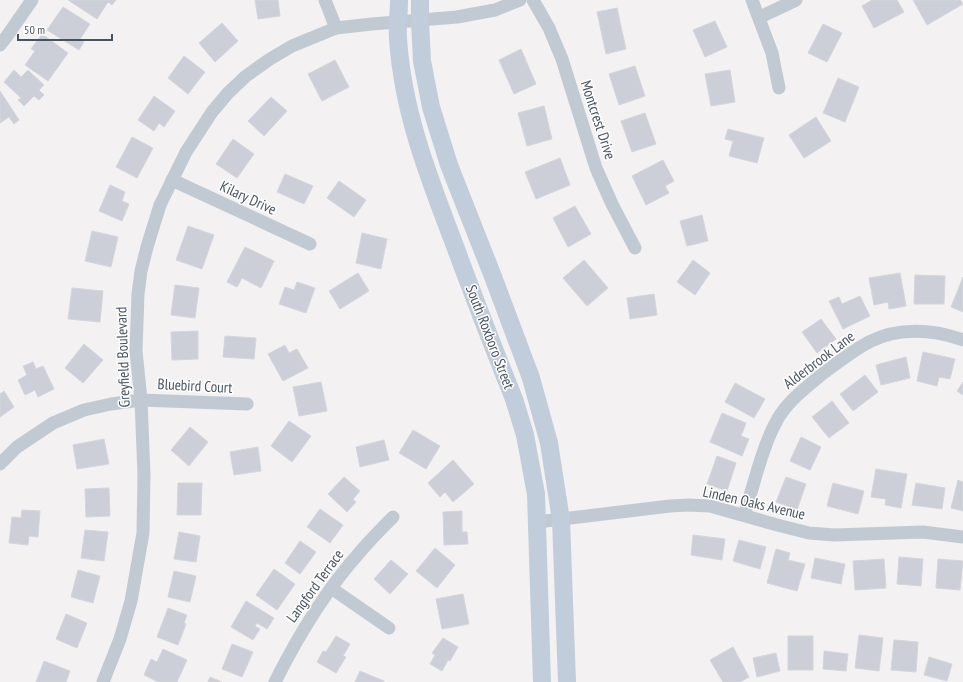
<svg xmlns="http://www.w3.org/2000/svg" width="963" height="682" viewBox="0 0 963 682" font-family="'PT Sans Narrow',sans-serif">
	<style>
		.building { fill: #cccfd7; stroke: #d4d6dd }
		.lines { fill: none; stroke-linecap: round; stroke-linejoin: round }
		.street { stroke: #c1cad3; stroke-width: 13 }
		.secondary { stroke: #c2cddb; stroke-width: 18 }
		.labels { text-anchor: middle; stroke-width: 3; stroke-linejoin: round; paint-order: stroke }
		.street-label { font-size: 15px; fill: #475360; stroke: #fff }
	</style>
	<rect width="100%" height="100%" fill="#f3f1f1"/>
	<g class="building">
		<polygon points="68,0 116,0 112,5 108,2 97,19"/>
		<polygon points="255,0 278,0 280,16 258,19"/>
		<polygon points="872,0 897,0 904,12 874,28 862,6"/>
		<polygon points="913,0 960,0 963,4 927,25"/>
		<polygon points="63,7 90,24 80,39 84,42 79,50 47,30"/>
		<polygon points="617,8 626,49 606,54 597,12"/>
		<polygon points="715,21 727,47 705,57 693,30"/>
		<polygon points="222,23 238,41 215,62 199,43"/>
		<polygon points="823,24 842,33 827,62 808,53"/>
		<polygon points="42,34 68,53 48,81 25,65 35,51 31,49"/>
		<polygon points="521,49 536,84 514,94 499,60"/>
		<polygon points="184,56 205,72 188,94 168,78"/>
		<polygon points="335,60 349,87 322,101 308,74"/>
		<polygon points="635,66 645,96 619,105 609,74"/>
		<polygon points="14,70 21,77 28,70 44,85 39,90 44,95 39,100 34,96 24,106 18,100 21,98 4,82"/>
		<polygon points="730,70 735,102 711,106 705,74"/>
		<polygon points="838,78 859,87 845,122 823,113"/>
		<polygon points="0,91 19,120 14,124 9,117 0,123"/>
		<polygon points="154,96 175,111 164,127 159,123 154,131 138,120"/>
		<polygon points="271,97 287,111 264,136 248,121"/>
		<polygon points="544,106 552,139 527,146 518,113"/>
		<polygon points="645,113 656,144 632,152 621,121"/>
		<polygon points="816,117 831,141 804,158 789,135"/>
		<polygon points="728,129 764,138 757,163 729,156 733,141 725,139"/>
		<polygon points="132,137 153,148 137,178 116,167"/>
		<polygon points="233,139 254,154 237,178 216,164"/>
		<polygon points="560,158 570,185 536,199 525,172"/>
		<polygon points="663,160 674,181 665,186 669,193 646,205 632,176"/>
		<polygon points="285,174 313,186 304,204 277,192"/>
		<polygon points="339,181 366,200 354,217 327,198"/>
		<polygon points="110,185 125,192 122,201 129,204 122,221 99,211"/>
		<polygon points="575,206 591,234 568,247 553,218"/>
		<polygon points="702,215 708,241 687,246 680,221"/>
		<polygon points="188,226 214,235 202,269 176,260"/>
		<polygon points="92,231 118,237 111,267 85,261"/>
		<polygon points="362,233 387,239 381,269 356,263"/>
		<polygon points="245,247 274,261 261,288 242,278 237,287 227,282"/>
		<polygon points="584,260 608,288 587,306 563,278"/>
		<polygon points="693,260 710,273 695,295 677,282"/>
		<polygon points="358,273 369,291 340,309 329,291"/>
		<polygon points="900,273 906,306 889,309 888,302 874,305 869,278"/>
		<polygon points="915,275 945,276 944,304 914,304"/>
		<polygon points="963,277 963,312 951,307"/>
		<polygon points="297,282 315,288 306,313 279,304 285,287 294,290"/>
		<polygon points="175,285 199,288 195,318 171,315"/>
		<polygon points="72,288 103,291 100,322 68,319"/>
		<polygon points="654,294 657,315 630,319 627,298"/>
		<polygon points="860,296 870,316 843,329 829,301 839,297 842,304"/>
		<polygon points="821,319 836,339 817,353 802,332"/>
		<polygon points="198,331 198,359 172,360 171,332"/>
		<polygon points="225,336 256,338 254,359 223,357"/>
		<polygon points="84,344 103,360 83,383 65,368"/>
		<polygon points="285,345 289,353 297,349 308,368 283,381 268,354"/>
		<polygon points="923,352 955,359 950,379 939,377 937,386 917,381"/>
		<polygon points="906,357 910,378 881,385 876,365"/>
		<polygon points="33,362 36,369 43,366 54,389 38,397 35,390 25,395 18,380 27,375 23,366"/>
		<polygon points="865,375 878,392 853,411 840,394"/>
		<polygon points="321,382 327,411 299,416 293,387"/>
		<polygon points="963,382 963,395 957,391"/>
		<polygon points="735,383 765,399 754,418 725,402"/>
		<polygon points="4,391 14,407 0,417 0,394"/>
		<polygon points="832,401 849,423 829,438 812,417"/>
		<polygon points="722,413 746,423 741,436 749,439 742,456 710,442"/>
		<polygon points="289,421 311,436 292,462 271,446"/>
		<polygon points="190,427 208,442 189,466 171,450"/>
		<polygon points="413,430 440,446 426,469 399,453"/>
		<polygon points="801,437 821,447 810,470 790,461"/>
		<polygon points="104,439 109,464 77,469 73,445"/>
		<polygon points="384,440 389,460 360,467 356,447"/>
		<polygon points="258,447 261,471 234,475 230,452"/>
		<polygon points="717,456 736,463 727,491 707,484"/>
		<polygon points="453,460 474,484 453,502 445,492 440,497 428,483"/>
		<polygon points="876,469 907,474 901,508 885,505 886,499 871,497"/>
		<polygon points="344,477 360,491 353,499 356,502 347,512 328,494"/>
		<polygon points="786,477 806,484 797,510 776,502"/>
		<polygon points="958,480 963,482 963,511 951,508"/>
		<polygon points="178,483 202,483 201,515 177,515"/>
		<polygon points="833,483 864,491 858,514 827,506"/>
		<polygon points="916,483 945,488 942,509 912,505"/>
		<polygon points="109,488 110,516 86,517 85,489"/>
		<polygon points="320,509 343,525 330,543 307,527"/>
		<polygon points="22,510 40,511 38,537 29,536 28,545 9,543 12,517 21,518"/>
		<polygon points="462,511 462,532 467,532 468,544 444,545 443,512"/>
		<polygon points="85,530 108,532 104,561 81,558"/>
		<polygon points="179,532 200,536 196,562 174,559"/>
		<polygon points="693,535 725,539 722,560 691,555"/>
		<polygon points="739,540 766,547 760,569 733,561"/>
		<polygon points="300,541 316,552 300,574 285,563"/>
		<polygon points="435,548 455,565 437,588 416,571"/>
		<polygon points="776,549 790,553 788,560 805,564 797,591 767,583"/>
		<polygon points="899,557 923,559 921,586 897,584"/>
		<polygon points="815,558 845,564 841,584 811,578"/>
		<polygon points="884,559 886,588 855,590 853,561"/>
		<polygon points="938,559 963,561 960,590 936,588"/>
		<polygon points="391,560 408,574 390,594 374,579"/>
		<polygon points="274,569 295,584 277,610 256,595"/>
		<polygon points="78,570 100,576 93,603 71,597"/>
		<polygon points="174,571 196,576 190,602 168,597"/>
		<polygon points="463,594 469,624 442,629 436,599"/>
		<polygon points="246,601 274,618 267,629 257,623 255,626 260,629 253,640 231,627"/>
		<polygon points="168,608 187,615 184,623 186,624 178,645 157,637"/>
		<polygon points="66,614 87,623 77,648 56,639"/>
		<polygon points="859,635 883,638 879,671 855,668"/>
		<polygon points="336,636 350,644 343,656 346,657 336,673 317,662 323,651 326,652"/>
		<rect x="788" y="636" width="25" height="34"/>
		<polygon points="443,638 458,647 450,661 448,660 442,671 430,664 435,655 432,653"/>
		<polygon points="894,640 918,642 916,672 891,670"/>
		<polygon points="232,644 253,652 242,677 222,669"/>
		<polygon points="733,647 749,677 740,682 723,682 710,660"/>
		<polygon points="163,649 187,660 177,682 158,682 144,675 151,659 157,662"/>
		<polygon points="824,651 848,654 846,671 823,669"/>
		<polygon points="776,653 780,671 757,677 753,658"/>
		<polygon points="929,657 952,664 947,681 924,675"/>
		<polygon points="44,661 70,671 66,682 36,682"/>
		<polygon points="360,671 384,681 384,682 355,682"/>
		<polygon points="210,677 222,682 208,682"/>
	</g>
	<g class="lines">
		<g class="street">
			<polyline points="325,0 336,28"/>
			<polyline points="533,0 549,28 562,59 596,168 612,204 635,248"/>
			<polyline points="752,0 772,53 779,88"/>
			<polyline points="760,17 796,0"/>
			<polyline points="0,45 7,36 32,0"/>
			<polyline points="172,180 310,244"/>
			<polyline points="0,464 17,447 53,423 84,410 111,404 141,400 247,404"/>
			<path d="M744,515C754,486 760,453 774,426C784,404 803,390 821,375C836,364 852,351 869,342C898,327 933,329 963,340"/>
			<polyline points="537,522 670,506 688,505 710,506 781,526 809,533 834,535 923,532 963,537"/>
			<polyline points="331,588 389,628"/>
			<polyline points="103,682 120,639 131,601 143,533 144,475 141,400 136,351 138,294 141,271 147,247 160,205 186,152 212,112 228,93 246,76 270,59 292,46 336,28 372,24 457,17 495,10 520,0"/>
			<path d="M275,682C298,636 325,591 360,552C370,540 382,528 393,517"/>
		</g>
		<g class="secondary">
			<path d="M399,0C399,13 397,26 398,39C403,113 429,178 455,246C474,298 494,349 514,399L525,435L536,494L542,682"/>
			<polyline points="420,0 420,21 422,61 431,107 449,165 492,274 531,378 549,443 561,520 567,682"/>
		</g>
	</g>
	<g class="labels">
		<g class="street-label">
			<text transform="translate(598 120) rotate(72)" y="5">Montcrest Drive</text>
			<text transform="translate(248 198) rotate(25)" y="5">Kilary Drive</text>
			<text transform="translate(490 337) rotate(69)" y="5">South Roxboro Street</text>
			<text transform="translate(123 357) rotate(-92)" y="5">Greyfield Boulevard</text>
			<text transform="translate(819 360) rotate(-37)" y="5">Alderbrook Lane</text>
			<text transform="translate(195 386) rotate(3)" y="5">Bluebird Court</text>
			<text transform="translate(754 503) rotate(13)" y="5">Linden Oaks Avenue</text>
			<text transform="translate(315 586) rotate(-54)" y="5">Langford Terrace</text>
		</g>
	</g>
	<path d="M18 34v6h94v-6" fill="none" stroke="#475360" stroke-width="2"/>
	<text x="24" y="34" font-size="12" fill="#475360" stroke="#ffffff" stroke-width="3" paint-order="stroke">50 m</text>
</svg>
